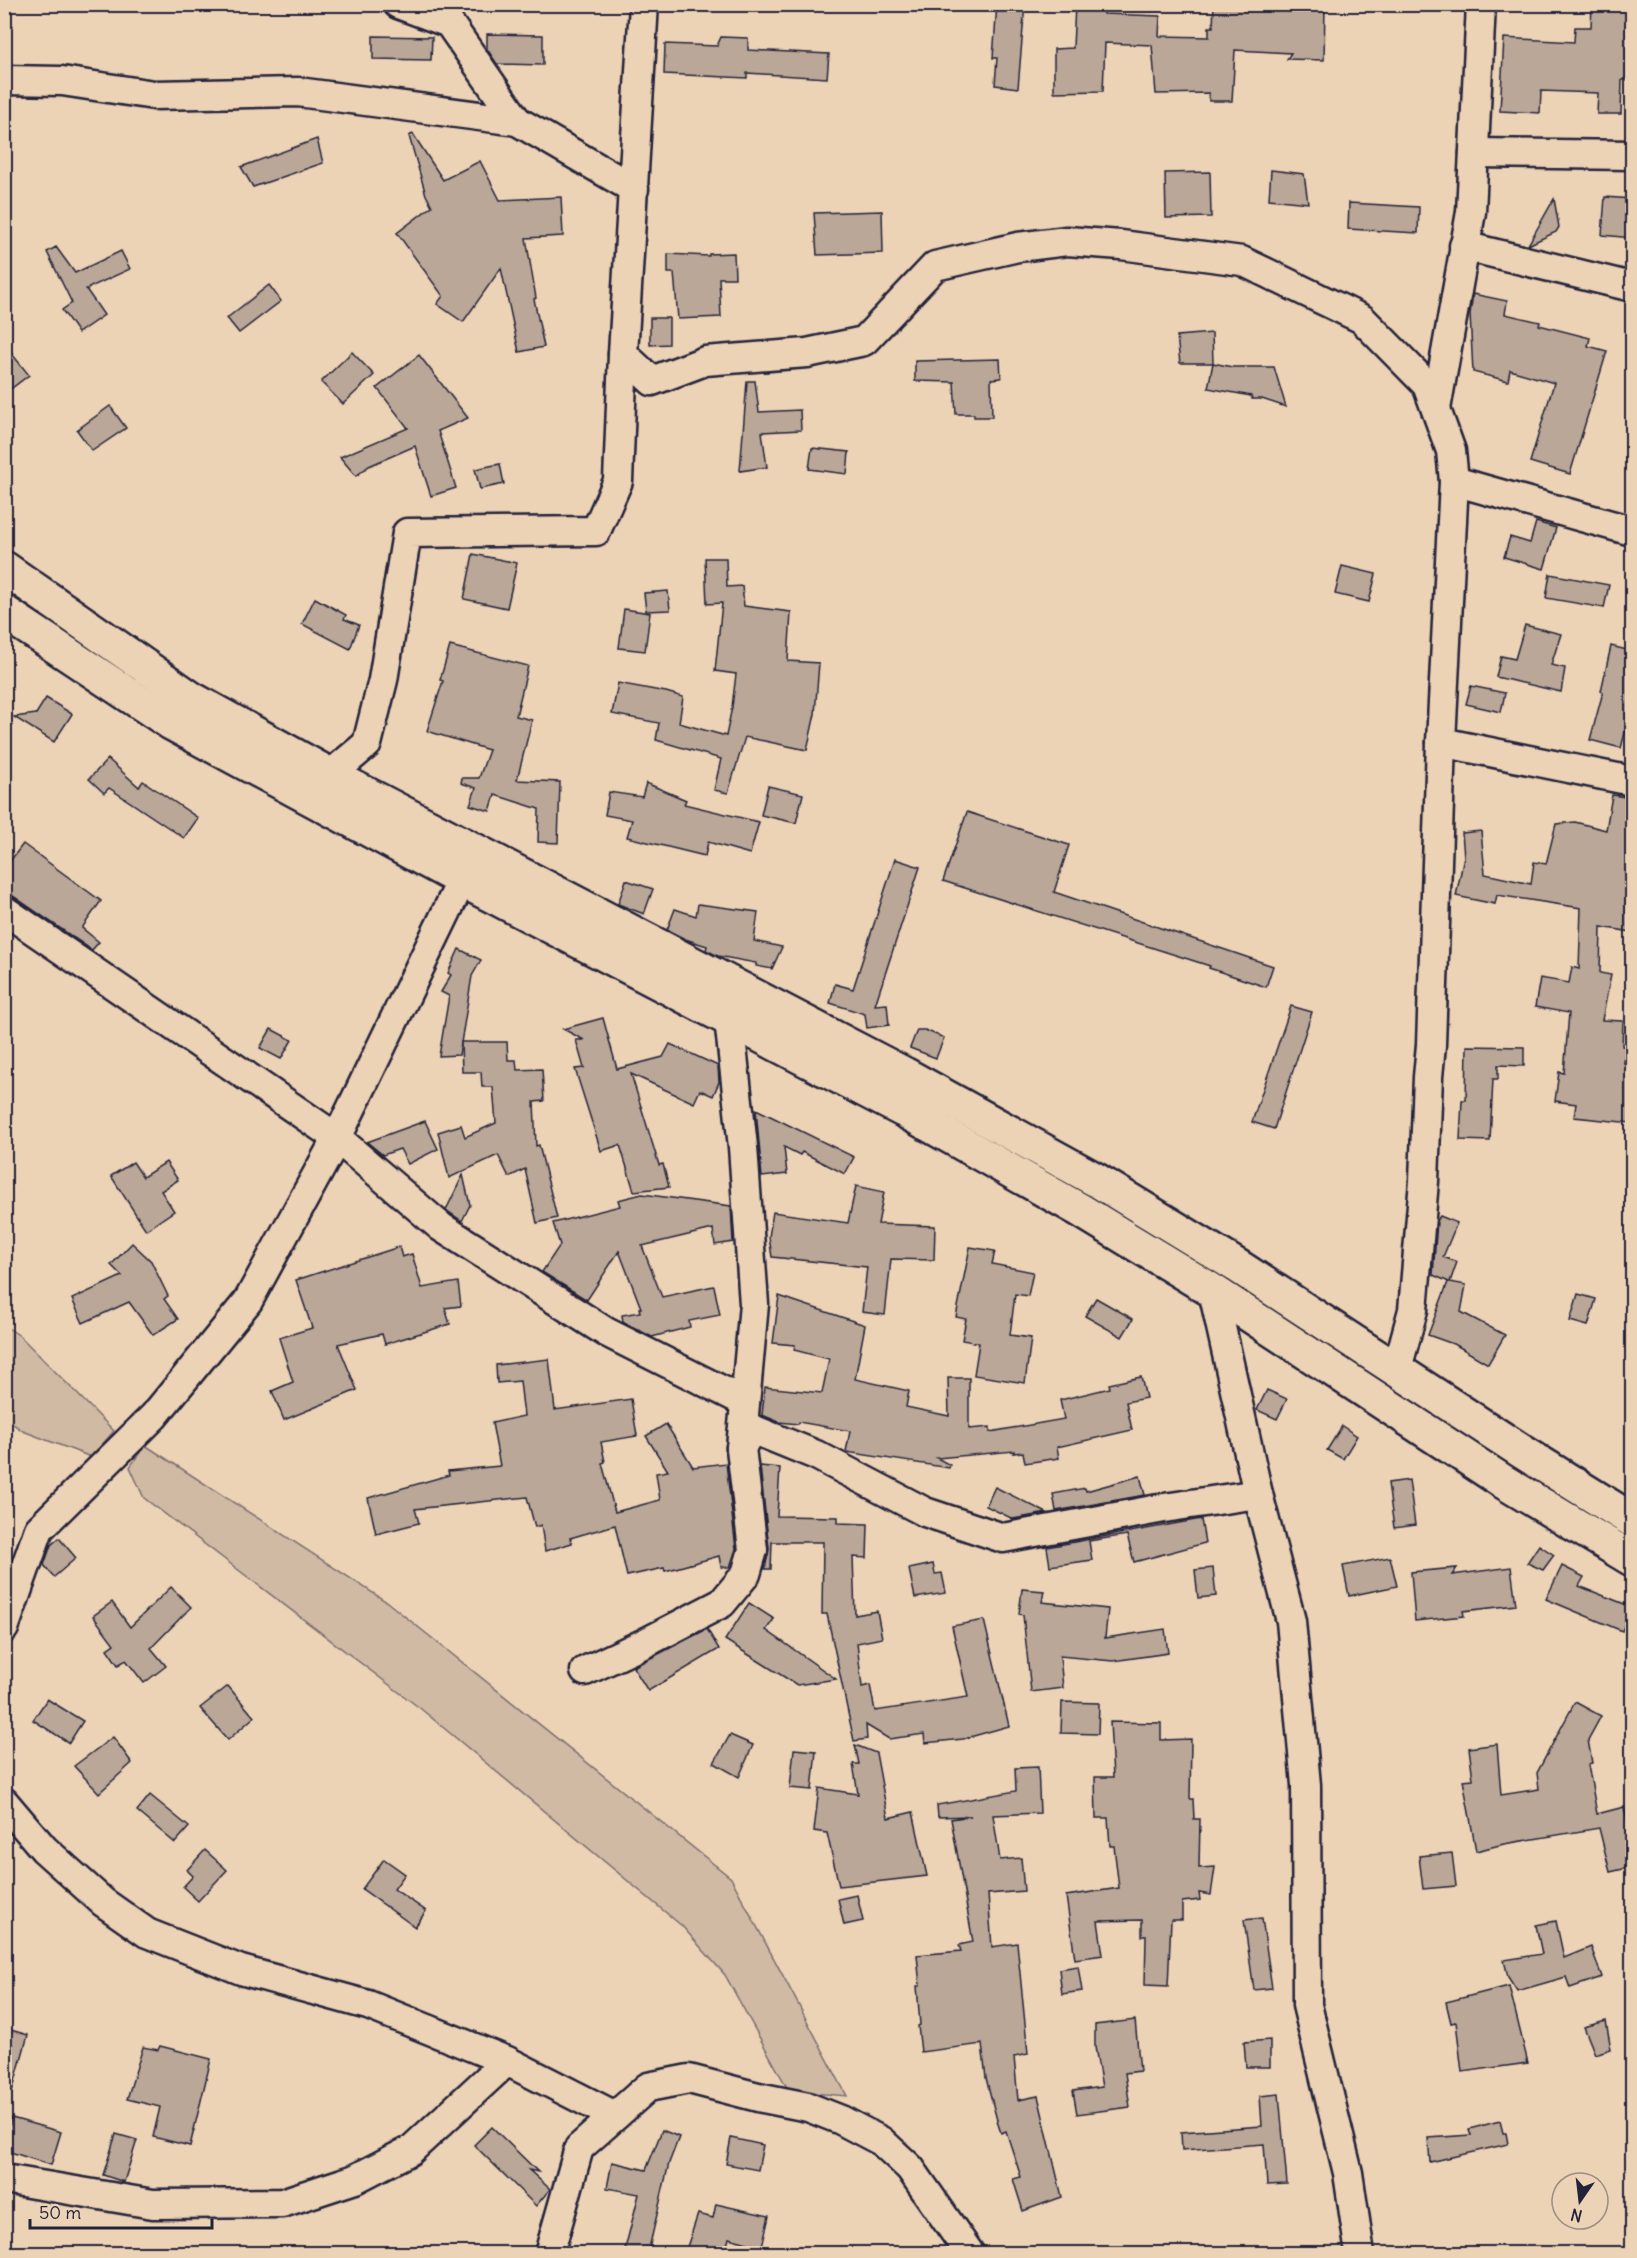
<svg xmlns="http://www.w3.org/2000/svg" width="1637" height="2258" viewBox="0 0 1637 2258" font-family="Delius,sans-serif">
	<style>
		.green { fill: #d0baa4; stroke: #796e70; stroke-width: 1.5 }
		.building { fill: #baa797; stroke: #22223b; stroke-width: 1.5 }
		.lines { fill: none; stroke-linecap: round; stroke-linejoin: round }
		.street-casing { stroke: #22223b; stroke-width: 33 }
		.secondary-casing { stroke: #22223b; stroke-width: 38 }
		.street { stroke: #edd3b5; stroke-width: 28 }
		.secondary { stroke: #edd3b5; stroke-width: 33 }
	</style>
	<rect width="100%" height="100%" fill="#edd3b5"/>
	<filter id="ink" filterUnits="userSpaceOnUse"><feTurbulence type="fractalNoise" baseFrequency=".0167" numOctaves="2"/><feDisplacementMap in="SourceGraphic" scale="12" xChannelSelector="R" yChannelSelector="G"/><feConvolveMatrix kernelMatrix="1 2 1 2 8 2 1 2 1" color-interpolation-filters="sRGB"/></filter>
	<g filter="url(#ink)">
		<g class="green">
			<polygon points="5,1326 20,1336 114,1431 91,1457 23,1431 5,1418"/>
			<polygon points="145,1445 387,1602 731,1878 847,2096 789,2091 725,1975 682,1926 421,1709 144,1498 130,1467"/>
		</g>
		<g class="building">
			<polygon points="997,4 1025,4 1018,88 995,85 997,58 993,58"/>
			<polygon points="1075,4 1104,4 1104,14 1160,16 1159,36 1209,37 1209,27 1213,27 1214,4 1325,4 1324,60 1287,59 1291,53 1235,50 1232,101 1209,101 1209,93 1156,94 1152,45 1105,43 1103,91 1054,92 1054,49 1073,48"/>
			<polygon points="1592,6 1632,8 1632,59 1629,59 1629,80 1622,80 1621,114 1597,114 1598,93 1541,91 1540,113 1500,111 1504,38 1574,42 1575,27 1591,27"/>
			<polygon points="487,34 543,35 543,65 497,64 487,49"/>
			<polygon points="373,36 432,37 431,60 373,59"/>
			<polygon points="721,37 748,38 748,50 829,54 827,78 747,73 747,78 664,74 665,44 717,46"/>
			<polygon points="413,134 443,180 480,161 500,200 561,197 563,236 526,238 536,298 534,299 544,347 519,352 501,268 463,322 437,304 443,296 397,233 432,206 426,195 409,136"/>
			<polygon points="317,139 323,163 253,187 241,167"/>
			<polygon points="1271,170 1304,174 1308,203 1269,199"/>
			<polygon points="1210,172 1211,217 1166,218 1165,173"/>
			<polygon points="1605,197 1632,199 1632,238 1602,235"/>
			<polygon points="1554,199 1559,227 1556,232 1528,245"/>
			<polygon points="1349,203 1419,207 1418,233 1348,229"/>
			<polygon points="882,211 883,253 817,255 814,213"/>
			<polygon points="56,247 75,273 121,251 130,269 86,289 104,315 78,333 62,310 72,303 47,252"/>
			<polygon points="734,253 735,278 719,278 721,317 678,319 674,273 668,273 668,254 709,256 709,254"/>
			<polygon points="269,285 281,301 239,333 227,318"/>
			<polygon points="1473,294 1507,301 1505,314 1540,322 1539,325 1590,338 1588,346 1607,351 1570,474 1530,462 1554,383 1510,370 1508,381 1473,372 1470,314"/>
			<polygon points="650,318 669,318 669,344 650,345"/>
			<polygon points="1212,333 1213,363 1180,363 1177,336"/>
			<polygon points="4,344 29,375 4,394"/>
			<polygon points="352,352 374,375 343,404 321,382"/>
			<polygon points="419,355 468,418 438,431 456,488 431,496 415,446 369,466 356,476 340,457 408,428 377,388"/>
			<polygon points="1000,359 1001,378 991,379 992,417 974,417 974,414 956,414 954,382 915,381 915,361"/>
			<polygon points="1213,363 1232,367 1274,367 1286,407 1262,399 1252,399 1251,396 1208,388"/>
			<polygon points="747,381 755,381 759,412 800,410 801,430 762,432 767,467 740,471"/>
			<polygon points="110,406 126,428 92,451 77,430"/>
			<polygon points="812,448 849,452 847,474 809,469"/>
			<polygon points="500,464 504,484 480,489 475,469"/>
			<polygon points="1536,522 1556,528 1544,569 1504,557 1510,537 1530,543"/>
			<polygon points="473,554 517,563 507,608 464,599"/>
			<polygon points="705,558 726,558 727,587 742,586 744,606 791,612 788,661 819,663 815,714 807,750 745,737 728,793 714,790 721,759 656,740 659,723 612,714 618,683 666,692 683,697 679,723 726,736 732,707 736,674 715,671 722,603 707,604"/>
			<polygon points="1342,566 1376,574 1369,602 1335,594"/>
			<polygon points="1550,574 1609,585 1604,608 1546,598"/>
			<polygon points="668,591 670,610 646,611 644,593"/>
			<polygon points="315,598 346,615 344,619 359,625 350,649 302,624"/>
			<polygon points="624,609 650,613 645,651 619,648"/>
			<polygon points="1525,625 1561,634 1551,665 1565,668 1561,692 1496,677 1501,656 1515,659"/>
			<polygon points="450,646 528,666 516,716 532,720 517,780 560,782 558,843 538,842 539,809 495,795 490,811 470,805 476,788 461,783 462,778 479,778 489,750 427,731 443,681 440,680"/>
			<polygon points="1611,646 1631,651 1628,662 1632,663 1632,707 1621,748 1590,740 1603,692 1601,691"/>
			<polygon points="1471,686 1505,693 1501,712 1466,704"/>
			<polygon points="46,698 72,714 54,742 14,717 36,714"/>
			<polygon points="108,759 139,787 143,781 198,818 184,838 109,788 104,793 89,779"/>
			<polygon points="646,783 686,800 684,804 759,822 750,854 708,842 705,856 627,837 632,820 605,815 609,792 642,797"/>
			<polygon points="768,786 803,794 796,823 761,815"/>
			<polygon points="1612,795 1632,798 1632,932 1601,927 1600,973 1611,975 1602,1020 1623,1021 1622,1046 1625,1047 1624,1063 1632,1064 1632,1123 1574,1117 1576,1104 1555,1101 1559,1072 1564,1073 1569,1013 1535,1007 1540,978 1569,983 1572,967 1579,969 1581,908 1497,895 1495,904 1456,896 1464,857 1462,833 1481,831 1485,874 1531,884 1534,862 1546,864 1556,824 1575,822 1606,830"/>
			<polygon points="967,812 1069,845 1054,892 1273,966 1266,987 1209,968 1210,966 943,881"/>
			<polygon points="23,844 101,901 82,928 99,942 92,950 13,896 4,893 4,869"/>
			<polygon points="895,859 920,867 875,1005 887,1004 889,1025 867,1028 865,1014 830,1003 835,984 853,989"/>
			<polygon points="626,880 653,889 644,914 618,904"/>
			<polygon points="698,904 758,912 754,941 782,947 772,969 756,966 756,963 718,956 706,950 707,946 685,939 667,930 675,909 696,916"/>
			<polygon points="459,949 481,960 472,976 459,1055 439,1056 449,996 441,992 451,975 448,973"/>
			<polygon points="1291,1006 1312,1012 1274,1129 1252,1122"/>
			<polygon points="603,1018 617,1069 663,1057 670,1044 718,1066 719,1082 713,1096 700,1090 694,1103 631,1074 659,1165 663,1164 669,1187 634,1191 620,1145 601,1151 575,1069 584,1068 576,1040 584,1040 563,1029"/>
			<polygon points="271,1029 292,1040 281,1059 260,1048"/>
			<polygon points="917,1030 925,1030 944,1038 936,1058 910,1048"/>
			<polygon points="461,1042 507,1042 508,1060 516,1060 517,1070 542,1069 544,1101 534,1102 536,1146 539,1145 557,1218 537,1223 525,1169 509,1177 498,1155 449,1178 438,1132 461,1125 465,1137 496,1123 493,1087 482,1087 481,1072 462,1072"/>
			<polygon points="1467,1046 1524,1047 1524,1066 1498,1065 1498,1079 1493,1079 1490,1141 1460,1140 1462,1100 1466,1100"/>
			<polygon points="756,1109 854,1157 845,1174 802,1152 800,1155 784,1147 787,1174 762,1177"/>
			<polygon points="425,1121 438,1149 408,1164 400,1149 383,1155 367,1142"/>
			<polygon points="133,1162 143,1177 166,1162 178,1180 161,1191 174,1211 146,1230 111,1176"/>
			<polygon points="463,1175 470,1205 462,1221 446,1210"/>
			<polygon points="856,1186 884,1192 878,1224 935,1226 934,1260 891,1259 885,1315 862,1312 867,1267 772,1257 769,1237 773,1212 848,1223"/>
			<polygon points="642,1194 731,1206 733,1242 715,1245 713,1229 642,1246 662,1297 714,1286 720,1315 689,1321 690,1327 652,1337 623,1322 622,1315 640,1312 639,1308 641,1308 619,1251 587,1300 542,1272 560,1245 553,1223 620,1206 618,1200"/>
			<polygon points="1440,1216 1457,1223 1443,1257 1457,1262 1450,1282 1466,1285 1461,1312 1505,1335 1488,1364 1456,1345 1428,1335 1448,1282 1449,1282 1433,1275 1437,1221"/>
			<polygon points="132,1243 151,1261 168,1296 164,1299 178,1319 153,1335 129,1302 83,1323 72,1299 122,1276 111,1265"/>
			<polygon points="399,1247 402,1257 412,1254 422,1288 458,1282 461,1306 445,1308 450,1324 385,1344 382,1334 338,1344 357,1390 284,1420 272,1391 293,1382 279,1338 312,1328 296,1280"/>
			<polygon points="970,1247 995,1251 992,1264 1033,1272 1028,1296 1015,1294 1010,1335 1031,1338 1025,1383 974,1375 979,1343 962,1340 966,1319 956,1317"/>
			<polygon points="1578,1294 1596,1299 1588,1326 1570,1321"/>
			<polygon points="779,1296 865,1325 855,1379 909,1391 906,1407 949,1416 948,1378 969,1378 969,1429 990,1427 990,1432 1064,1419 1060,1400 1110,1388 1109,1384 1141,1377 1146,1398 1126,1402 1132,1430 1057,1447 1059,1458 1025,1463 1023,1452 1013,1453 1014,1451 937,1458 950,1465 949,1468 846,1452 850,1431 799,1422 798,1424 779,1422 762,1415 765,1387 822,1393 829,1359 794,1350 795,1345 773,1343"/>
			<polygon points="1096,1298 1133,1319 1122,1337 1085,1316"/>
			<polygon points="549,1359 555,1410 631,1399 637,1436 601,1442 605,1462 602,1463 615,1512 660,1500 656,1473 668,1471 646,1436 666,1424 693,1467 726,1463 736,1549 730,1567 721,1567 719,1556 665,1571 664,1568 627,1576 615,1525 570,1538 572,1543 545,1551 541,1525 535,1527 527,1497 415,1509 419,1523 376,1534 368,1498 449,1475 448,1471 500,1466 492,1423 524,1416 520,1381 497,1383 496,1365"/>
			<polygon points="1267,1390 1287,1399 1277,1419 1257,1410"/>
			<polygon points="1342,1426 1357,1436 1343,1459 1327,1450"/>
			<polygon points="760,1466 780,1468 777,1516 838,1517 838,1523 868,1524 867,1558 853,1557 855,1615 877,1611 882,1638 857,1643 862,1687 870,1685 875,1711 968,1697 952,1626 984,1620 1009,1726 963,1739 925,1743 924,1734 889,1739 866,1725 867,1739 854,1741 827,1614 822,1614 823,1542 772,1542 771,1569 765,1569 769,1548"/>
			<polygon points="1140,1476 1145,1495 1056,1511 1053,1494 1085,1488 1086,1491"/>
			<polygon points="1409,1480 1415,1525 1394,1528 1388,1483"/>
			<polygon points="995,1487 1047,1513 1013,1519 986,1506"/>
			<polygon points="1201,1519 1205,1543 1134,1562 1127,1535 1089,1541 1092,1560 1050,1566 1047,1547"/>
			<polygon points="59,1538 76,1558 54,1577 44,1565 51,1545"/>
			<polygon points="1539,1545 1554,1555 1543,1570 1527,1563"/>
			<polygon points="1390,1557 1397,1586 1349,1596 1343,1566"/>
			<polygon points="933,1564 935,1574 942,1573 946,1593 915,1598 909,1569"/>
			<polygon points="1562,1566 1584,1577 1579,1586 1632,1607 1622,1631 1546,1599"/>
			<polygon points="1511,1567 1516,1605 1463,1611 1464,1616 1415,1621 1411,1572 1457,1568 1452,1575"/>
			<polygon points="1213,1568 1216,1596 1198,1598 1195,1570"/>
			<polygon points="171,1587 191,1607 151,1648 166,1666 144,1683 126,1660 118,1665 107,1649 114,1644 93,1616 112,1602 130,1627"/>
			<polygon points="1022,1589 1044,1591 1042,1602 1108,1609 1105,1638 1165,1629 1168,1653 1113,1661 1060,1656 1063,1688 1031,1692 1023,1615 1019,1614"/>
			<polygon points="749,1603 774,1619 766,1630 836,1679 797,1685 725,1640"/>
			<polygon points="707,1629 719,1649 648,1691 633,1667"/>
			<polygon points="228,1686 254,1717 228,1740 200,1708"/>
			<polygon points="47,1699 83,1721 69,1743 33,1720"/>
			<polygon points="1062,1702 1099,1703 1098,1734 1061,1733"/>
			<polygon points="1575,1702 1601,1716 1588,1740 1592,1763 1588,1764 1597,1814 1624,1807 1632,1841 1632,1867 1610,1872 1599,1828 1504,1844 1476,1851 1463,1780 1473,1779 1469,1748 1497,1744 1501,1795 1539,1789 1537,1773"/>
			<polygon points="1110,1722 1161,1723 1161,1740 1191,1739 1190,1799 1193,1799 1194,1819 1200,1819 1199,1868 1215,1867 1211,1895 1199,1893 1200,1900 1182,1902 1182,1920 1171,1920 1168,1986 1145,1985 1146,1936 1142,1936 1142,1920 1098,1921 1103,1955 1075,1959 1066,1896 1119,1888 1114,1846 1110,1846 1108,1818 1096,1818 1095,1777 1113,1777"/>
			<polygon points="730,1735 753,1745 739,1777 714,1763"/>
			<polygon points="113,1737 132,1763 99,1793 74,1766"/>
			<polygon points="855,1745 876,1753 888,1818 913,1812 927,1876 839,1886 827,1833 814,1831 819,1788 858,1794 853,1764 859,1764"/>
			<polygon points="794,1749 816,1751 812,1790 790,1788"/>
			<polygon points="1038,1767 1040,1813 993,1815 1000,1860 1021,1858 1024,1891 988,1894 992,1947 1017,1943 1028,2054 1014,2057 1018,2100 1038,2096 1062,2197 1023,2211 1013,2179 1021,2177 1006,2131 1001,2133 998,2124 986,2078 982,2044 921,2052 918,2026 920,2025 917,1986 920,1986 917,1955 961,1951 959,1945 973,1942 951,1819 971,1816 938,1817 937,1805 1016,1791 1015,1768"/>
			<polygon points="150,1795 189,1827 175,1843 137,1811"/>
			<polygon points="205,1850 227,1870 198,1901 183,1887 193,1876 187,1870"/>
			<polygon points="1452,1853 1456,1886 1423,1889 1419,1856"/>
			<polygon points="384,1859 405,1874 394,1889 426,1911 415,1927 362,1889"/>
			<polygon points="857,1895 863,1921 844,1925 838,1899"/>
			<polygon points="1262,1918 1272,1988 1254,1990 1244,1920"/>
			<polygon points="1556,1921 1564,1958 1591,1947 1602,1977 1570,1988 1566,1977 1517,1991 1508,1977 1504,1960 1542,1954 1536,1925"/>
			<polygon points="1078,1966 1082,1991 1062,1994 1059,1969"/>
			<polygon points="1509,1986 1528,2063 1462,2072 1456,2022 1451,2023 1446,2002"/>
			<polygon points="1135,2020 1140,2071 1125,2073 1130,2107 1077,2114 1073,2091 1102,2087 1095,2047 1095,2025"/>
			<polygon points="1606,2021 1611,2049 1595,2054 1584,2027"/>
			<polygon points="4,2028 28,2035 10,2099 4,2098"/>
			<polygon points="1270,2040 1270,2067 1246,2067 1244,2042"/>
			<polygon points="160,2046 211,2059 190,2146 153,2137 160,2107 127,2099 143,2047 158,2050"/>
			<polygon points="1279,2094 1287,2184 1267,2185 1264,2144 1182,2150 1181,2132 1262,2126 1260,2096"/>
			<polygon points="12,2118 61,2132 51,2165 4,2150 4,2142"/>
			<polygon points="1500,2121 1503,2133 1506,2133 1508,2144 1430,2162 1428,2138 1471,2135 1469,2129"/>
			<polygon points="492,2127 538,2172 529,2170 550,2189 536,2206 474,2145"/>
			<polygon points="662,2130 679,2137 669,2163 648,2253 644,2253 625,2249 639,2194 607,2188 612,2162 646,2170"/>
			<polygon points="116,2134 137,2140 124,2182 103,2175"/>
			<polygon points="731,2138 763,2145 758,2170 726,2164"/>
			<polygon points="716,2204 769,2216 762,2247 729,2238 725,2253 685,2253 698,2214 713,2218"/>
		</g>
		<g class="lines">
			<g class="street-casing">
				<g id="street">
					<polyline points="398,4 449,23 517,121"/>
					<polyline points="4,80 62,81 154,95 298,92 517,121 634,189"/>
					<polyline points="1474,153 1632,155"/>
					<polyline points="1464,246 1632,287"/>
					<polyline points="623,354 652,381 705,361 807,353 864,341 935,266 1018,247 1067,241 1121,245 1242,261 1362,319 1427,385 1451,451 1454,481 1441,742 1431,1045 1428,1077 1424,1181 1413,1310 1397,1369"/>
					<polyline points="1436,409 1471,212 1481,4"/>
					<polyline points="1454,481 1632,531"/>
					<polyline points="1441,742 1632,781"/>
					<polyline points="330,775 367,744 383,680 407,533 596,531 618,481 623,354 644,4"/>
					<polyline points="462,880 337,1138 441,1227 606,1332 745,1402"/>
					<polyline points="4,910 337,1138 248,1301 154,1416 39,1529 4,1628"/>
					<polyline points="1213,1291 1258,1494 1291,1621 1306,1785 1307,2005 1348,2173 1360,2254"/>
					<polyline points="741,1448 752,1429 816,1455 925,1512 1003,1538 1164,1508 1258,1494"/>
					<polyline points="585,1671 645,1643 722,1603 746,1574 753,1550 741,1448 754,1304 743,1147 729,1019"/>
					<polyline points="4,1802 44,1849 103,1902 147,1933 241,1970 368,2005 507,2061 615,2116"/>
					<polyline points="4,2179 153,2204 282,2203 355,2179 411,2150 507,2061"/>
					<polyline points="549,2254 579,2148 648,2087 689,2079 758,2097 808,2107 841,2120 881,2141 910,2168 970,2254"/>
				</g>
			</g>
			<g class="secondary-casing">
				<g id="secondary">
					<polyline points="4,568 192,699 330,775 904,1074 1098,1181 1239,1267 1521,1451 1632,1520"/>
					<polyline points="4,612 171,723 462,880 903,1110 1080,1210 1213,1291 1504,1482 1632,1559"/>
				</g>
			</g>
			<use href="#street" class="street"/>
			<use href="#secondary" class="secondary"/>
		</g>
	</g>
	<rect width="1637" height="2258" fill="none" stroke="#edd3b5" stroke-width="24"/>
	<rect x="12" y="12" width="1613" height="2234" fill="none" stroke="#22223b" stroke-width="2" filter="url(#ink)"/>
	<g transform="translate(1580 2201) rotate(194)"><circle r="28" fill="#edd3b5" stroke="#9c8c84" stroke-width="1.5"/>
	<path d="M0-4.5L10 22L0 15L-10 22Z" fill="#22223b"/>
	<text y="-9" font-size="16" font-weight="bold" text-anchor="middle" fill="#22223b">N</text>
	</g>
	<path d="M30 2219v9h182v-9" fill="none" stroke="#22223b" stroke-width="3"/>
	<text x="39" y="2219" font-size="18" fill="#22223b" stroke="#edd3b5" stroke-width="4.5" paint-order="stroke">50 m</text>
</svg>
